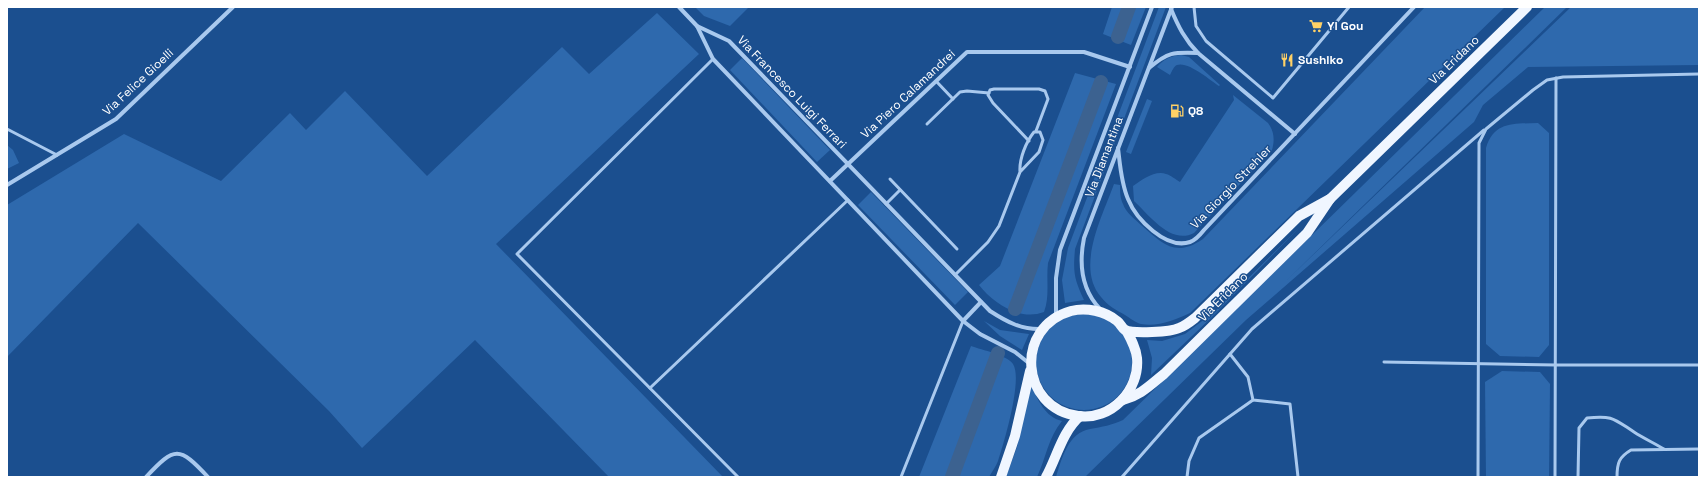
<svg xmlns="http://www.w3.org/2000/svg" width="1706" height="484" viewBox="0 0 1706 484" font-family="'Space Grotesk',sans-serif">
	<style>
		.grass { fill: #2e69ad }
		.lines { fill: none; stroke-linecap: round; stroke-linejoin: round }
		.canal { stroke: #3c6290; stroke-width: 14 }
		.service { stroke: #a9c9ee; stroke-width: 3 }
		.minor { stroke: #a9c9ee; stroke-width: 4 }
		.primary { stroke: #f0f6ff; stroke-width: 10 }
		.labels { text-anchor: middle; stroke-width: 3; stroke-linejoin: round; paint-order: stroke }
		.poi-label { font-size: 12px; font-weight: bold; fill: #fff; stroke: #1b4f8f; text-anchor: start }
		.street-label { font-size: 12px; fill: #fff; stroke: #1b4f8f }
	</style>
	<rect width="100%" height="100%" fill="#1b4f8f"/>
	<g class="grass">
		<polygon points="695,7 749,7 730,26 704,16"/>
		<polygon points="1112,7 1146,7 1131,45 1103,34"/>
		<path d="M1159,7H1166L1075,249C1073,273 1074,278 1084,300L1065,303L1062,280L1068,248Z"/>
		<path d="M1425,7H1505L1190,313C1175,320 1158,327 1141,324C1136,323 1130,318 1125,315C1116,310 1107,305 1101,297C1075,267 1103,215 1114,184L1120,185C1120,191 1120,198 1123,204C1126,213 1134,218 1141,225C1163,244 1175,258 1203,239Z"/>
		<path d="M1545,7H1567L1287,280L1571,7H1699V65L1528,67L1483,105L1474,122L1246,320L1085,477H1056C1062,458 1068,433 1090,429C1102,427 1112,425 1123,420Z"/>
		<polygon points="657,13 699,54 496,244 723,477 609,477 475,340 362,448 329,411 138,223 7,357 7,205 124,134 221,181 290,113 306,130 345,91 427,176 562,47 589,74"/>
		<path d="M1181,55L1189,57L1220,85L1219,86C1210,80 1188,61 1177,65C1174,66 1172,71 1170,75L1157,67C1164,59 1170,56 1181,55Z"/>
		<polygon points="742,58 830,150 817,162 730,70"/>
		<path d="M1075,73L1116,84L1048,263C1046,280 1050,296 1044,312C1020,321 994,304 979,285L1000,266Z"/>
		<path d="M1233,95L1268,123C1274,131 1275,140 1272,150L1194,233C1171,245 1150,216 1134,201L1133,186C1142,180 1155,170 1166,174C1171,175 1176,180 1180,182L1234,100Z"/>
		<polygon points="1147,99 1152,101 1131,154 1126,152"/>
		<path d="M1538,123L1549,133V345L1539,357L1500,356L1486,344V148C1494,121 1514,124 1538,123Z"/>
		<polygon points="7,145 13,150 19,163 7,169"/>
		<polygon points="871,192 968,292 955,305 858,205"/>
		<polygon points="1301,226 1212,317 1151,375 1152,358 1147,340 1162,341 1185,334 1214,312"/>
		<circle cx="1084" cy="362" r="48"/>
		<polygon points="984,321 1000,330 1029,334 1022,350 1000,336"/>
		<path d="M971,346C982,350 1007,355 1013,364C1023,379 1004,443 998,461C996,466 992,472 989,477H919Z"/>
		<polygon points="1502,371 1540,372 1550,384 1549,477 1486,477 1485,382"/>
		<path d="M1031,385C1038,400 1045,417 1062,421C1048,438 1046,458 1037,477H1006L1017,447Z"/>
	</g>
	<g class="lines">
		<g class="canal">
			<polyline points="1118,37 1129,7"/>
			<polyline points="1015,309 1101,82"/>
			<polyline points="952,477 998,353"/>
		</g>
		<g class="service">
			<polyline points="1194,7 1196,26 1206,41 1273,98 1349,7"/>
			<polyline points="713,59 517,254 738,477"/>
			<polyline points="936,81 953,99"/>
			<polyline points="927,124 960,92 967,91 989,93"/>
			<polyline points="7,129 57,155"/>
			<polyline points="1029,141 993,103 988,95 990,90 994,89 1039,89 1045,91 1048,99 1036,131"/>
			<polyline points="890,179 957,249"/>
			<polyline points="886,204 900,190"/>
			<path d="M955,275L988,242L999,226L1020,172L1039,152L1043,140L1040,132H1034C1026,142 1019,159 1020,172"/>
			<polyline points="1230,354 1248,377 1253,400 1290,404 1298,477"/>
			<polyline points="1384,362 1556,365 1699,365"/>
			<polyline points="650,388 848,200"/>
			<polyline points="901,477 963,321"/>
			<polyline points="1122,477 1252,329 1484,130"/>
			<polyline points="1187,477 1189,461 1199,438 1253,400"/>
			<polyline points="1478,477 1479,143 1486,129 1533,90 1547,80 1563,77 1699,74"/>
			<polyline points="1555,477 1556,78"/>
			<path d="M1578,477L1579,428L1587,418C1613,415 1614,419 1634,432C1643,438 1654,443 1664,449"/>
			<path d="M1617,477C1617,463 1619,457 1631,450L1699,449"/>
		</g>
		<g class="minor">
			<polyline points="679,7 697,26 713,59 963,321 980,334 1015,352 1030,364"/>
			<path d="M1171,9C1178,26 1185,40 1198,53L1295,134"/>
			<path d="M697,26L729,41L990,311C1007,322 1022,330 1042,329"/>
			<path d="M1149,68C1168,52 1173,52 1198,53"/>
			<path d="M1118,148C1120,164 1121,183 1128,199C1136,219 1166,250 1190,242C1196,240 1200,235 1204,230L1414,7"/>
			<polyline points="830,181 967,52 1084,52 1130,67"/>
			<polyline points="7,185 116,119 233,7"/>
			<path d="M1100,309C1081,289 1079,263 1084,238L1172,7"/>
			<polyline points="1056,317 1056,278 1060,250 1152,7"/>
			<polyline points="963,321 981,302"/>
			<path d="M146,477C175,446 179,446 208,477"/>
		</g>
		<g class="primary">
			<path d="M1126,330C1131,339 1136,348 1137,358C1140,390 1111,421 1078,416C1020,408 1014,327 1071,311C1086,307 1105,311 1117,321C1120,323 1122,328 1125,330C1133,334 1171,332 1179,328C1185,326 1190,322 1195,318L1299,216L1330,199"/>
			<path d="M1123,400C1141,395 1149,386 1164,374L1307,233L1330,199L1527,7"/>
			<polyline points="1001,477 1015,436 1030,371"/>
			<path d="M1046,477C1057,457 1062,432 1080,416"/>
		</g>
	</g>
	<defs>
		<g id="supermarket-bare" transform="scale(1.08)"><path d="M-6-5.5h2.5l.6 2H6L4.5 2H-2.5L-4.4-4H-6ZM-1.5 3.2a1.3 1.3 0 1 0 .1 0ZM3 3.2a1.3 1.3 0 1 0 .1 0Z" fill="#ffd166" stroke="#1b4f8f" stroke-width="2.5" paint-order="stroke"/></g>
		<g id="restaurant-bare" transform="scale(1.08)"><path d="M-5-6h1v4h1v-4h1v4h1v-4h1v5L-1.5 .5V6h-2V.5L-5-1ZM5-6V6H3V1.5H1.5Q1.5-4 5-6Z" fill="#ffd166" stroke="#1b4f8f" stroke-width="2.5" paint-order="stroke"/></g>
		<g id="fuel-bare" transform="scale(1.08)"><path d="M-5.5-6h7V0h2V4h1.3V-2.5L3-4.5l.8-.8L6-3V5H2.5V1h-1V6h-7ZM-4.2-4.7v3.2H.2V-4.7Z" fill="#ffd166" stroke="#1b4f8f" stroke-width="2.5" paint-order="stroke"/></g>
	</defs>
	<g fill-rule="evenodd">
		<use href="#supermarket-bare" x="1316" y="26"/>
		<use href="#restaurant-bare" x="1287" y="60"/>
		<use href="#fuel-bare" x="1177" y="111"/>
	</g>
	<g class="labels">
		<g class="poi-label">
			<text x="1327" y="30">Yi Gou</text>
			<text x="1298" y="64">Sushiko</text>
			<text x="1188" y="115">Q8</text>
		</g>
		<g class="street-label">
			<text transform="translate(1454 60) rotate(-44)" y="4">Via Eridano</text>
			<text transform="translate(138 82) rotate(-43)" y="4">Via Felice Gioelli</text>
			<text transform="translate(792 92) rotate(46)" y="4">Via Francesco Luigi Ferrari</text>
			<text transform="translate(908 94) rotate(-43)" y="4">Via Piero Calamandrei</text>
			<text transform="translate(1104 157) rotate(-69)" y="4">Via Diamantina</text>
			<text transform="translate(1231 187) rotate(-46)" y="4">Via Giorgio Strehler</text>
			<text transform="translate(1223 297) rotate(-45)" y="4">Via Eridano</text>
		</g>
	</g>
	<rect width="1706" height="484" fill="none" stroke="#ffffff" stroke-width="16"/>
</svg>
